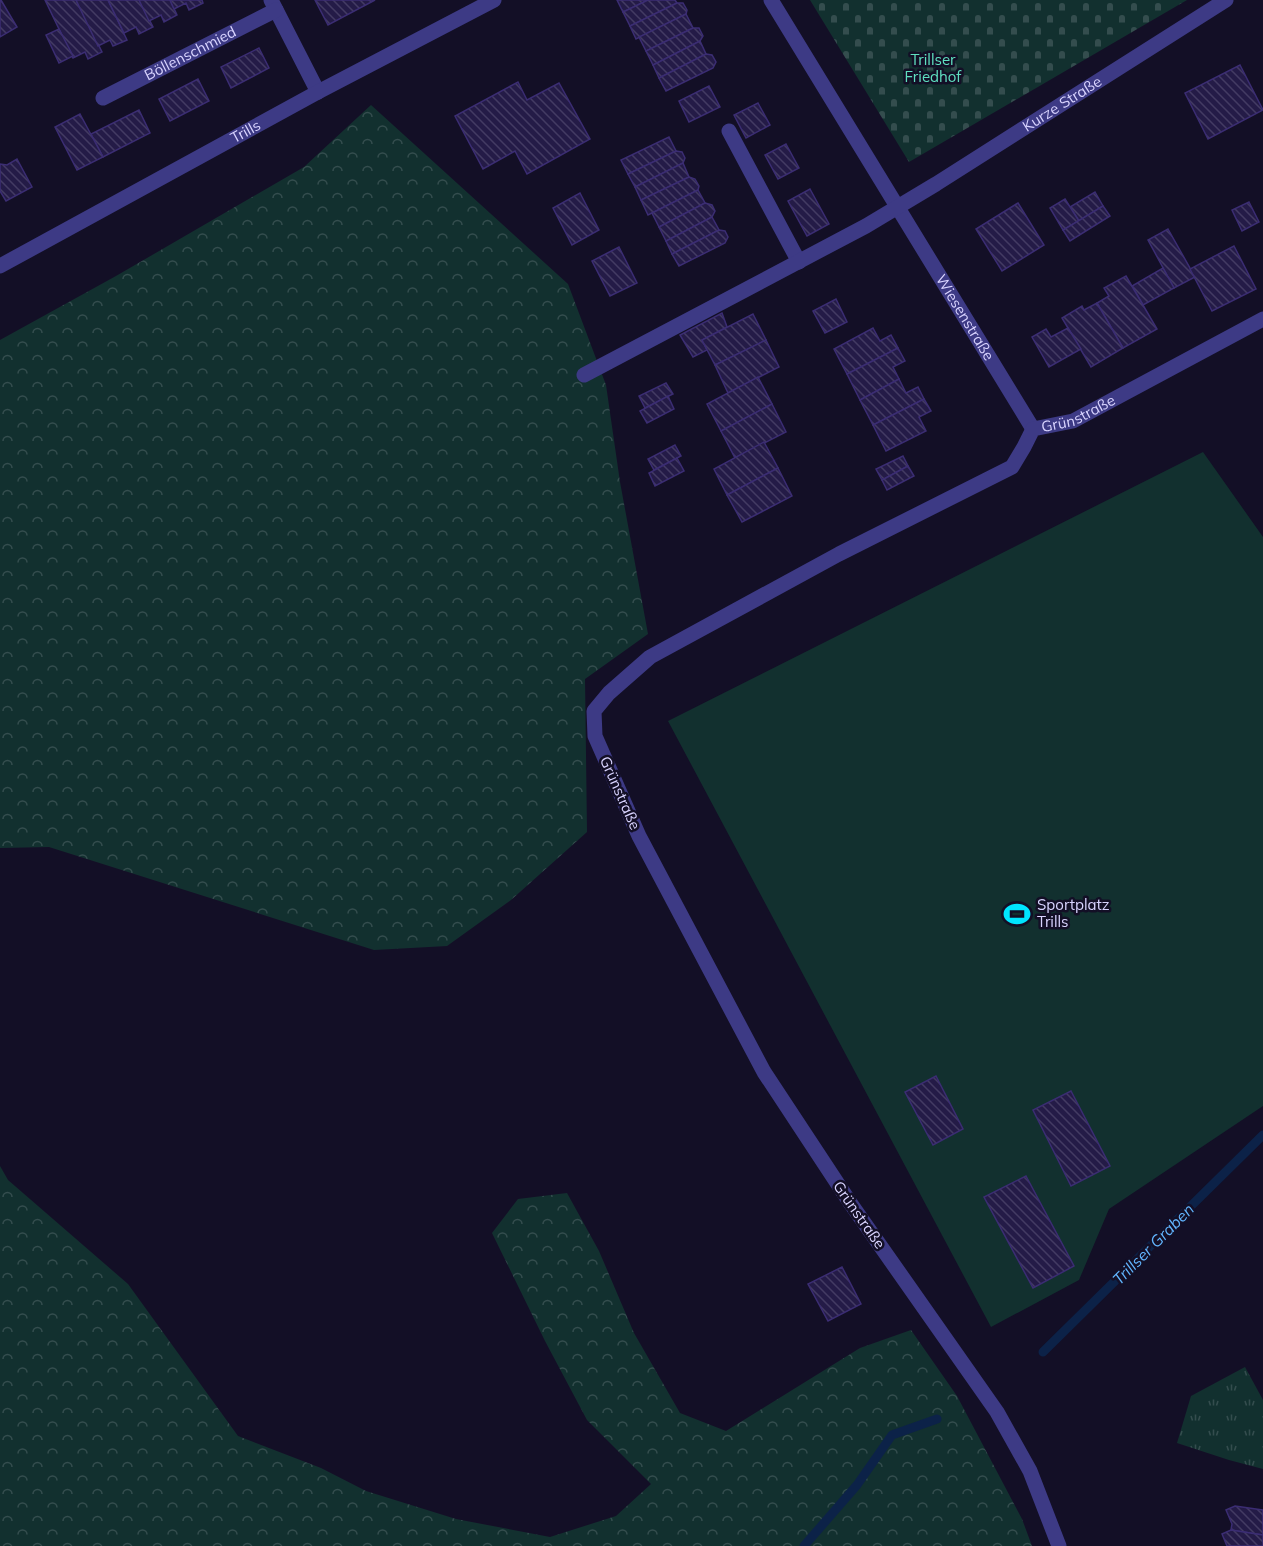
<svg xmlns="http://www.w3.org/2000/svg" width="1263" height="1546" viewBox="0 0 1263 1546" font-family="Mulish,sans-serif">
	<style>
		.forest { fill: url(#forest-crowns) }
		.cemetery { fill: url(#cemetery-stones) }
		.park { fill: url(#park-tufts) }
		.pitch { fill: #12302f }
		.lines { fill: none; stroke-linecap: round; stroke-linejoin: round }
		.stream { stroke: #0c2248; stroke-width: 9 }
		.building { fill: url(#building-back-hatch); stroke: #3b2d73; stroke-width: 1.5 }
		.minor { stroke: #3d3a85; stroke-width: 15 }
		.labels { text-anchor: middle; stroke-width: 5; stroke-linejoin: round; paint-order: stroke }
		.street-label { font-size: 15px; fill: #d9d4ff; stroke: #130f26 }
		.park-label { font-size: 15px; fill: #5fe0c0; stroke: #130f26 }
		.poi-label { font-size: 15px; fill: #d9d4ff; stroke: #130f26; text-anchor: start }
		.water-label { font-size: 16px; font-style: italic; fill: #62b6ff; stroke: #130f26 }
	</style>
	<defs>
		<pattern id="forest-crowns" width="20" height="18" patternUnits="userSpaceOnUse" patternTransform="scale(1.5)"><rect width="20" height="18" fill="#12302f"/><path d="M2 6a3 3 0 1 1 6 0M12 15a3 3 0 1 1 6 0" fill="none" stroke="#344d4e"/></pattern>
		<pattern id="cemetery-stones" width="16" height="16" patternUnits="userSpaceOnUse" patternTransform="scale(1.5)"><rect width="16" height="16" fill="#12302f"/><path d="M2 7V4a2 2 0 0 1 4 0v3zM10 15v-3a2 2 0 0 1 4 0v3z" fill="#344d4e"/></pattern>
		<pattern id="park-tufts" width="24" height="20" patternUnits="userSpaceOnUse" patternTransform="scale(1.5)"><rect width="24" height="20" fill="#12302f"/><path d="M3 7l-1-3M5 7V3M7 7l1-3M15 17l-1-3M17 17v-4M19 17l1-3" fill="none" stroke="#344d4e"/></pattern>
		<pattern id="building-back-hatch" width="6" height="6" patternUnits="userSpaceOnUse" patternTransform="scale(1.5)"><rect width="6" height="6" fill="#241b47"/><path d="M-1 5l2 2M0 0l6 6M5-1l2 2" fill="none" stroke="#433b63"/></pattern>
	</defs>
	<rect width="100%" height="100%" fill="#130f26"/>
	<g class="forest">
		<polygon points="371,105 568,284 606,385 620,482 648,634 585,679 587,832 511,900 447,946 374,950 49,847 0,848 0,340 116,276 304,167"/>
		<polygon points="0,1166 8,1180 128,1284 238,1436 321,1468 366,1491 456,1519 550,1537 616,1516 651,1484 587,1420 545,1341 492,1233 518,1199 567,1193 599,1251 634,1333 680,1413 726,1431 860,1348 911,1330 957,1396 1022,1519 1032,1546 0,1546"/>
	</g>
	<polygon class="cemetery" points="810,0 1187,0 909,162"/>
	<polygon class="park" points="1245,1367 1263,1400 1263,1469 1229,1460 1177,1443 1191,1396"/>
	<polygon class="pitch" points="1203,452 1263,537 1263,1106 1109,1209 1079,1280 991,1327 668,721"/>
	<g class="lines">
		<g class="stream">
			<polyline points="1043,1352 1263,1135"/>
			<polyline points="804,1546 857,1485 892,1435 937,1419"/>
		</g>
	</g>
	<g class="building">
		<polygon points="0,0 1,0 17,27 0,37"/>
		<polygon points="45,0 76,0 102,52 88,59 85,52 73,58"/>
		<polygon points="76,0 108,0 127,40 113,46 110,40 98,46"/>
		<polygon points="108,0 139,0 153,27 139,34 136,27 124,33"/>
		<polygon points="139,0 170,0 177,15 164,22 161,15 149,21"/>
		<polygon points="170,0 202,0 203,3 189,10 186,3 174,9"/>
		<polygon points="315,0 375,0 328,25"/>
		<polygon points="617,0 648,0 623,12"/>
		<polygon points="648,0 675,0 677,3 630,26 623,12"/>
		<polygon points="677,3 683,3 687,10 686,14 636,39 630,26"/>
		<polygon points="686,14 693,28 646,51 639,37"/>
		<polygon points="693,28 699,28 703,36 700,41 653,65 646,51"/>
		<polygon points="59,29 73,56 59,63 46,35"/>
		<polygon points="700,41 706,54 659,78 653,65"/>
		<polygon points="259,48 269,68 231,88 221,67"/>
		<polygon points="706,54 712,55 716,62 713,68 666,91 659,78"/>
		<polygon points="1240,65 1263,110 1208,139 1185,93"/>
		<polygon points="198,79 209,101 170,121 159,99"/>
		<polygon points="518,82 527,100 559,83 590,139 527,174 515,151 483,169 455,116"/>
		<polygon points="709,86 720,107 689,122 679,101"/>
		<polygon points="758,103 770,125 746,138 734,115"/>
		<polygon points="139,110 150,133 103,157 91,134"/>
		<polygon points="80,114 103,157 77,170 55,127"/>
		<polygon points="669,137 676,151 628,174 621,160"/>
		<polygon points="786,144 799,168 778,179 765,155"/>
		<polygon points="676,151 682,152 685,158 683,163 635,187 628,174"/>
		<polygon points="17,159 32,187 6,201 0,191 0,164 7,165"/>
		<polygon points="683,163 689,177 641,200 635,187"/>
		<polygon points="689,177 695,179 699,186 698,190 648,215 641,200"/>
		<polygon points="810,189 829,224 807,236 788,201"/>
		<polygon points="698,190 705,203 659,227 652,213"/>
		<polygon points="1095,192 1103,206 1079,221 1070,207"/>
		<polygon points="580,193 599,230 572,245 553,208"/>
		<polygon points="1065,199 1079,221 1063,230 1050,208"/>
		<polygon points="1249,202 1259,222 1242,231 1232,210"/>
		<polygon points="705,203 712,205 715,211 712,217 666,241 659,227"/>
		<polygon points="1018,203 1044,245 1002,271 976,229"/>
		<polygon points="1103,206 1110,216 1070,241 1063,230"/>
		<polygon points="712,217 719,230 672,254 666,241"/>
		<polygon points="1168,229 1195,277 1174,288 1148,240"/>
		<polygon points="719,230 725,231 728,237 725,243 679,266 672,254"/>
		<polygon points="1234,246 1256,289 1212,311 1190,269"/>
		<polygon points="619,247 637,283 610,296 592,261"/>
		<polygon points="1163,268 1174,288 1143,305 1132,286"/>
		<polygon points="1126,276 1157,329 1123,348 1097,303 1109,296 1104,288"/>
		<polygon points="836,299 847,322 825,333 813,311"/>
		<polygon points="1097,303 1123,348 1091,367 1062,318 1082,306 1084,310"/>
		<polygon points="722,313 727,327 702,340 707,350 693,357 680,335"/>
		<polygon points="753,314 766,340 715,365 702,340"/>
		<polygon points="873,328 880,341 891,335 898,348 847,374 834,349"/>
		<polygon points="1068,328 1081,349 1049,367 1032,337 1046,329 1051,337"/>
		<polygon points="766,340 779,367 728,393 715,365"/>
		<polygon points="898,348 905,361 893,367 899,379 860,400 847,374"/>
		<polygon points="758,377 772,404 721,431 707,404"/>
		<polygon points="899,379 906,393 918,387 924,399 873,425 860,400"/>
		<polygon points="666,383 673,394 645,408 639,396"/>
		<polygon points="668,396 674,409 647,423 640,411"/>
		<polygon points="924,399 931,411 919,417 926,431 886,451 873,425"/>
		<polygon points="772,404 786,432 735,458 721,431"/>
		<polygon points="764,442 778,468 727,495 714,469"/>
		<polygon points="675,445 681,456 654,470 648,459"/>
		<polygon points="903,456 908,466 882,480 876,469"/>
		<polygon points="677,458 684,471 655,486 649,473"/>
		<polygon points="908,466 914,476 887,490 882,480"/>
		<polygon points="778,468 792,496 742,522 727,495"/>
		<polygon points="936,1076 963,1129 933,1145 905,1092"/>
		<polygon points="1071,1091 1110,1166 1071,1186 1033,1110"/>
		<polygon points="1026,1176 1074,1266 1033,1288 984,1197"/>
		<polygon points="842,1267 861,1304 828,1321 808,1284"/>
		<polygon points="1235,1506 1263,1510 1263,1535 1231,1530 1232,1524 1226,1510"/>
		<polygon points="1231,1530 1263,1535 1263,1546 1227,1546 1222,1534"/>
	</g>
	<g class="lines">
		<g class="minor">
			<polyline points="271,0 318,92"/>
			<path id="s1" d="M771,0L1033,429"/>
			<path id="s2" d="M103,98L276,10"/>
			<polyline points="729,131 799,262"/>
			<path id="s3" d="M0,266L318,92L494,0"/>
			<path id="s4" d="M584,375L866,226L936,184L1226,0"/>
			<path id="s5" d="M1059,1546L1030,1471L997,1412L851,1204L764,1072L639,836L595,736L594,711L609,693L650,657L839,554L1012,467L1024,447L1033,429L1073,421L1263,319"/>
		</g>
	</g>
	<defs>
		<g id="stadium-bare" transform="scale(2.07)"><path d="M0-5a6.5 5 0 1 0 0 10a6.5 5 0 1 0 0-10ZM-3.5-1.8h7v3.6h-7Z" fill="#00e5ff" stroke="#130f26" stroke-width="2.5" paint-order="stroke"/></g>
	</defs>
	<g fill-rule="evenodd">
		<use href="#stadium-bare" x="1017" y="914"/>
	</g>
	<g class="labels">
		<g class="street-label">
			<text dy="5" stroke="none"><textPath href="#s2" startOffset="98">Böllenschmied</textPath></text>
			<text dy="5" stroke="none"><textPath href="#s4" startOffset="550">Kurze Straße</textPath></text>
			<text dy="5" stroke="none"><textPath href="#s3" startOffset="280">Trills</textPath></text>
			<text dy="5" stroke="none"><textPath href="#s1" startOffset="372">Wiesenstraße</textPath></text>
			<text dy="5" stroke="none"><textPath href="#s5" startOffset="1540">Grünstraße</textPath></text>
			<text transform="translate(620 793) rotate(66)" y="5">Grünstraße</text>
			<text transform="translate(859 1215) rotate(55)" y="5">Grünstraße</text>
		</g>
		<g class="park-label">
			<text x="933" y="65">Trillser<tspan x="933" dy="17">Friedhof</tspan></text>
		</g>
		<g class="poi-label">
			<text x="1037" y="910">Sportplatz<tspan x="1037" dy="17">Trills</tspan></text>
		</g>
		<g class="water-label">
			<text transform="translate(1153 1244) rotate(-45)" y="6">Trillser Graben</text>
		</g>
	</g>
</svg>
